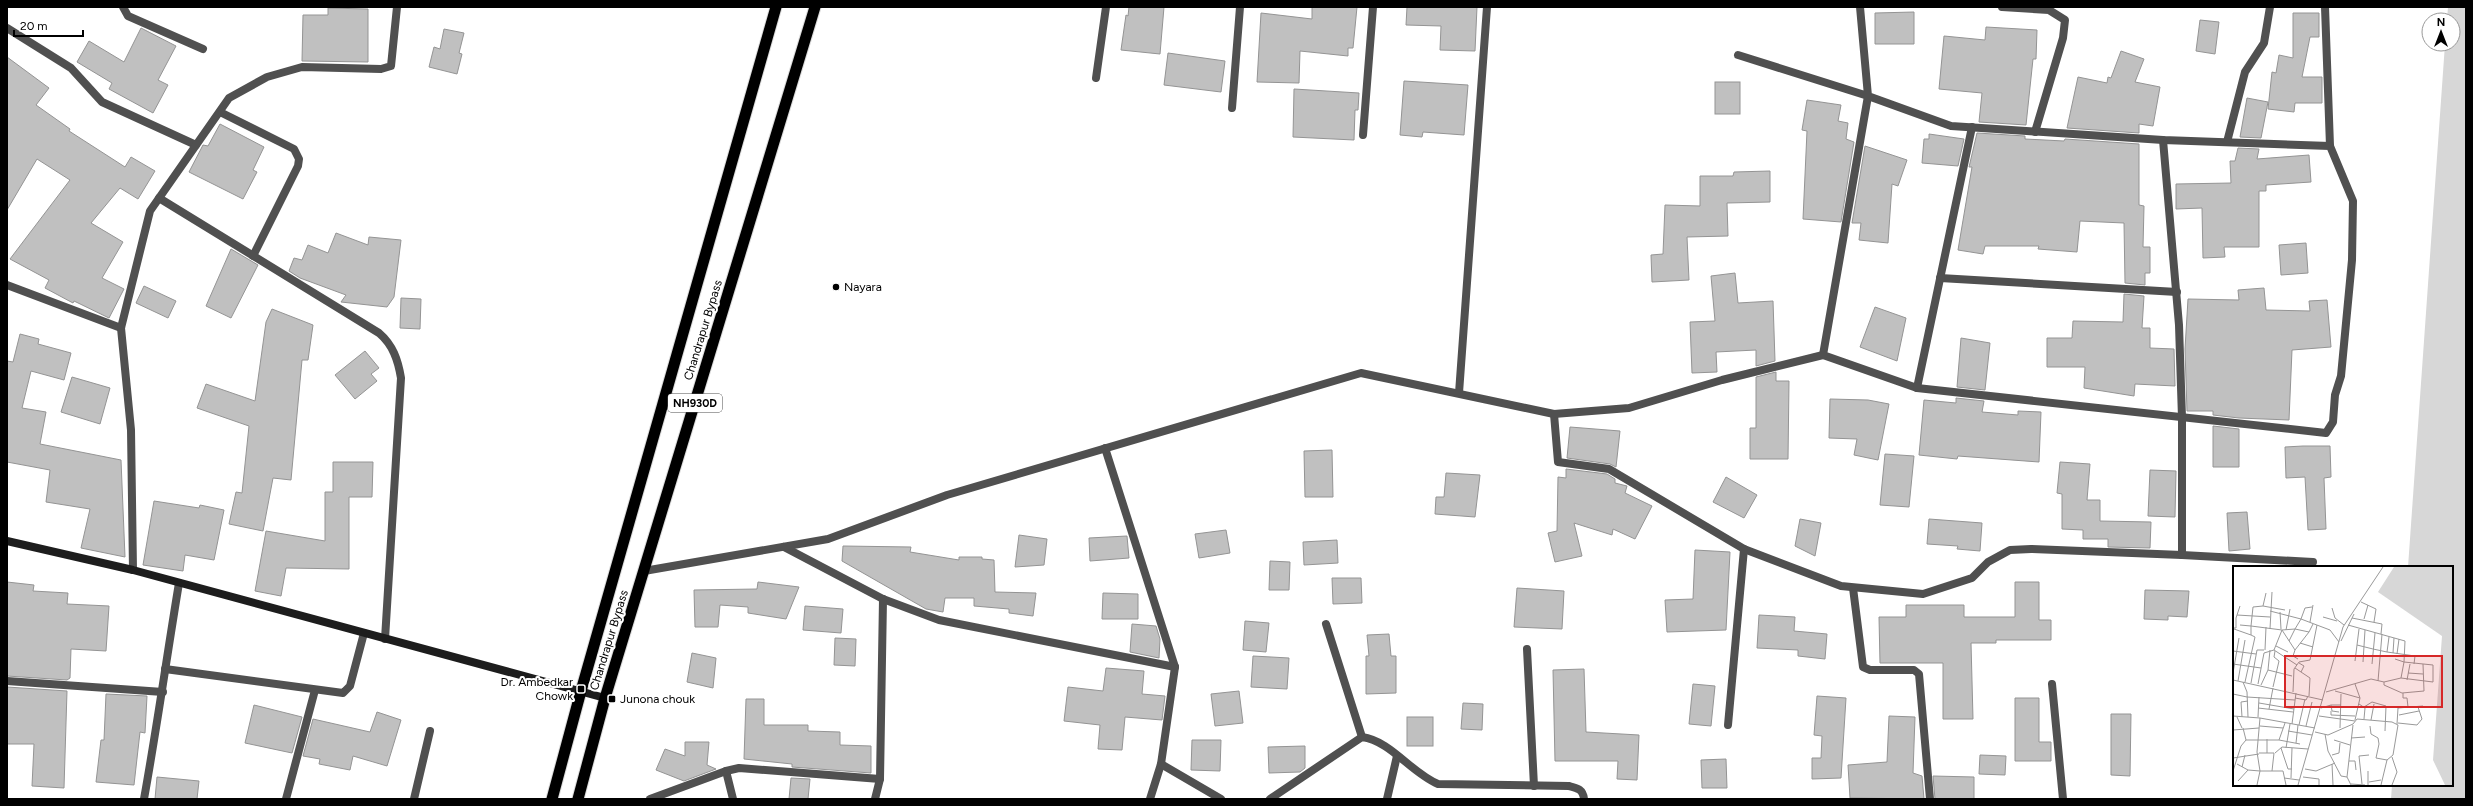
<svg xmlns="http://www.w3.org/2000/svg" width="2473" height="806" viewBox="0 0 2473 806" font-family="Figtree,sans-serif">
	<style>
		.green { fill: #d7d7d7 }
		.building { fill: #c0c0c0; stroke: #949494 }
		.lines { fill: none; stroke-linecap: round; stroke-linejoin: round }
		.trunk-casing { stroke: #dbdbdb; stroke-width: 13 }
		.minor { stroke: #505050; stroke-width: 8 }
		.secondary { stroke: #1d1d1d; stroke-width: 8 }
		.trunk { stroke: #000; stroke-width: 11 }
		.poi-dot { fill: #000; stroke: #fff; stroke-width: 1.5 }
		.labels { text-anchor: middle; stroke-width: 4; stroke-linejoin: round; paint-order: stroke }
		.shield { fill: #fff; stroke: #4c4c4c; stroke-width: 1 }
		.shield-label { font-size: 11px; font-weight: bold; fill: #000 }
		.poi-label { font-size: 12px; fill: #000; stroke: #fff; text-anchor: start }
		.street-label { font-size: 12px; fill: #000; stroke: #fff }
		.inset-road { fill: none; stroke: #999; stroke-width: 1 }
		.view { fill: #d62828; fill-opacity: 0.15; stroke: #d62828; stroke-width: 2 }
		.inset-edge { fill: none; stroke: #000; stroke-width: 2 }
	</style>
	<rect width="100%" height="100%" fill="#fff"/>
	<polygon class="green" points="2448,7 2466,7 2466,799 2391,799 2392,785 2452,785 2452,567 2408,567 2445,44 2453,44 2453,20 2447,20"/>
	<g class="building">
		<polygon points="1129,7 1164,7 1160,54 1121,50 1126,15 1128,16"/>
		<polygon points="1312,7 1357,7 1353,48 1348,48 1348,56 1300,51 1299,83 1257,82 1261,13 1312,19"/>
		<polygon points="1407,7 1477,7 1475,51 1440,50 1441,26 1406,25"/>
		<polygon points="328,8 368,9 368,62 302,61 303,15 328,15"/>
		<polygon points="1914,12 1914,44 1875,44 1875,13"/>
		<polygon points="2293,13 2319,13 2319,37 2310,37 2302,77 2322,77 2322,103 2295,103 2294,112 2268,109 2272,72 2276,73 2279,55 2293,58"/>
		<polygon points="2200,20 2219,22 2215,54 2196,51"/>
		<polygon points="1986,27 2037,30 2036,59 2033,59 2026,125 1979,122 1982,93 1939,89 1944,36 1985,40"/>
		<polygon points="141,28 176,46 158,80 168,85 153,113 109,89 112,83 77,62 89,41 124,62"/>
		<polygon points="444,29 464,33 459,53 462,54 457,74 429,67 434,47 440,49"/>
		<polygon points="2121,51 2144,59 2135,82 2160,87 2153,126 2139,124 2139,133 2067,128 2078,77 2107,83 2108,77 2111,78"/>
		<polygon points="1168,53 1225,61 1221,92 1164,85"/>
		<polygon points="7,57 49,88 36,105 70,129 69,131 125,167 131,157 155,171 138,199 120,188 91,223 123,242 102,278 124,289 109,318 74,301 73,303 45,288 49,280 10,259 70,180 37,159 7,210"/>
		<polygon points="1404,81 1468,85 1464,135 1423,132 1422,137 1400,135"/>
		<rect x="1715" y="82" width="25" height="32"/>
		<polygon points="1294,89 1359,93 1358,110 1355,110 1354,140 1293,137"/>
		<polygon points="2247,98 2268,102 2261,138 2240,137"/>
		<polygon points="1807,100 1841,105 1838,121 1848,123 1846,139 1854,142 1841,222 1803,219 1807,131 1802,130"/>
		<polygon points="220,124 264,147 253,170 257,172 243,199 189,172 203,145 208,146"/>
		<polygon points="1977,133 2025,136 2025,139 2064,141 2065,139 2139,144 2139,205 2144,206 2143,247 2150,247 2150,273 2145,273 2145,285 2125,283 2124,223 2080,221 2077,252 2038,249 2039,246 1985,246 1983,254 1958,250 1972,167 1969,167"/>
		<polygon points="1929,134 1964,139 1958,166 1922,163 1924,139 1929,139"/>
		<polygon points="1865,146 1907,160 1898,186 1892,184 1888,243 1859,240 1861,223 1852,223"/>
		<polygon points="2238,148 2259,149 2257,159 2309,155 2311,182 2266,185 2266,191 2259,191 2259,247 2224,247 2225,257 2203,258 2202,208 2176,209 2176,184 2231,183 2230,161 2235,161"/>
		<polygon points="1770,171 1770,202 1727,203 1728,236 1687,237 1689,280 1652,282 1651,255 1663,254 1665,205 1700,206 1700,176 1733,176 1734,172"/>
		<polygon points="336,233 368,245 369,237 401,240 394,297 387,307 341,302 346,295 300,278 289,271 294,258 302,260 308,245 328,253"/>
		<polygon points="2306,243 2308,273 2281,275 2279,245"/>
		<polygon points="231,249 258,265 231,318 206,306"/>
		<polygon points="1735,273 1738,303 1773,301 1775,361 1756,366 1756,350 1716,352 1717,372 1692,373 1690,322 1715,321 1711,276"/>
		<polygon points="144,286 176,301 168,318 136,303"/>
		<polygon points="2264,288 2266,310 2310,311 2309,301 2327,300 2331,347 2292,350 2289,420 2239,418 2213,415 2213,411 2187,411 2185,349 2188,299 2239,300 2238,290"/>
		<polygon points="2124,294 2144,296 2142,328 2150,328 2150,348 2174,349 2175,386 2135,384 2134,396 2084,388 2085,367 2047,367 2047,338 2072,338 2073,321 2123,322"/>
		<polygon points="401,298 421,299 420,329 400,328"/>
		<polygon points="1875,307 1906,318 1897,361 1860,347"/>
		<polygon points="272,309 313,325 308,360 302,360 291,480 273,478 263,531 229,524 236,492 242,493 249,426 197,408 206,384 255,401 266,322"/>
		<polygon points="20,334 39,339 38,344 71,353 64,380 31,371 22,408 46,412 40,444 121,460 125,557 81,548 90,509 46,502 50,470 7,462 7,361 13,362"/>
		<polygon points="1961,338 1990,343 1985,390 1957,387"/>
		<polygon points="365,351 379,368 371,374 377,381 355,399 335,375"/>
		<polygon points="1776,372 1776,381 1789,381 1788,459 1750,459 1750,428 1756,428 1756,377"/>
		<polygon points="72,377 110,388 100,424 61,412"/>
		<polygon points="1956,398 1984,401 1982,412 2018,415 2018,411 2041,412 2039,462 1958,456 1957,459 1919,455 1924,400 1956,403"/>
		<polygon points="1830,399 1868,400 1889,404 1878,460 1854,455 1857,439 1829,438"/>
		<polygon points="2213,426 2239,429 2239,467 2213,467"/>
		<polygon points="1570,427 1620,431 1616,467 1610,464 1567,458"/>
		<polygon points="2303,446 2330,446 2331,477 2324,478 2326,529 2308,530 2305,477 2286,478 2285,447"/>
		<polygon points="1332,450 1333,497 1305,497 1304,451"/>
		<polygon points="1885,454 1914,456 1909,507 1880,505"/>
		<polygon points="333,462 373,462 372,497 349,497 349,569 286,568 281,596 255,591 266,531 325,541 325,492 333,492"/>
		<polygon points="2060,462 2090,464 2087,500 2100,500 2100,521 2151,522 2150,548 2108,547 2108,539 2083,539 2083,530 2062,529 2062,494 2057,493"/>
		<polygon points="1566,469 1607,474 1615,479 1615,483 1627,486 1625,493 1652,506 1635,539 1613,529 1612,535 1574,523 1582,556 1555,562 1548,533 1557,531 1558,477 1566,478"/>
		<polygon points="2150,470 2176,471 2175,517 2148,516"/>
		<polygon points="1446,473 1480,475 1475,517 1435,514 1436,497 1444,497"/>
		<polygon points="1726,477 1757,495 1744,518 1713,502"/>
		<polygon points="154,501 199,508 200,505 224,510 214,560 185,555 183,571 143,565"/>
		<polygon points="2247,512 2250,549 2229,551 2227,513"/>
		<polygon points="1800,519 1821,523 1815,556 1795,546"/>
		<polygon points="1929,519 1982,523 1980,551 1957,549 1958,546 1927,544"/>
		<polygon points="1226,530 1230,553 1199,558 1195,534"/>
		<polygon points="1019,535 1047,539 1044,565 1015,567"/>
		<polygon points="1127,536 1129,558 1090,561 1089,538"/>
		<polygon points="1337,540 1338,563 1304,565 1303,542"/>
		<polygon points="843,546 911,547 910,552 959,560 959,557 982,557 982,559 994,560 995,592 1036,593 1033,616 1009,613 1009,609 974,606 974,598 945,598 943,612 926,609 842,561"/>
		<polygon points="1695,550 1730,552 1726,630 1667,632 1665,600 1693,599"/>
		<polygon points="1270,561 1290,562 1289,590 1269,590"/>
		<polygon points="1332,578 1361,578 1362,603 1333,604"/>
		<polygon points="7,582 34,585 33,591 68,593 67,604 109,606 106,651 71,649 70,678 67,680 7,676"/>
		<polygon points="758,582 799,587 786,619 748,613 748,607 720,605 718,627 695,627 694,590 757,589"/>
		<polygon points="2015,582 2039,582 2039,620 2051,620 2051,640 1996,640 1996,643 1971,643 1973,719 1943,719 1943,663 1880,663 1879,617 1906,617 1906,605 1964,605 1964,617 2015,617"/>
		<polygon points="1517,588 1564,591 1562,629 1514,627"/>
		<polygon points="2145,590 2189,591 2187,617 2168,616 2168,620 2144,619"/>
		<polygon points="1103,593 1138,594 1138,619 1102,619"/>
		<polygon points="805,606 843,609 841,633 803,630"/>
		<polygon points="1759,615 1795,617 1794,631 1827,634 1825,659 1798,656 1798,650 1757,648"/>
		<polygon points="1245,621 1269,623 1266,652 1243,650"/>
		<polygon points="1132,624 1156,626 1160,639 1159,658 1130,652"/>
		<polygon points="1389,634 1391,656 1396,656 1396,693 1366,694 1366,656 1369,656 1367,635"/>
		<polygon points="835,638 856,639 855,666 834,665"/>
		<polygon points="692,653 716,658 713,688 687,682"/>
		<polygon points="1253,656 1289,658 1287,689 1251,687"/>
		<polygon points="1106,668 1144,671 1142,694 1165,696 1162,720 1125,717 1122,750 1098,749 1100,725 1064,721 1068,687 1103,691"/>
		<polygon points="1584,669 1586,732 1639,735 1637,780 1617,779 1618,761 1555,761 1553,670"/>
		<polygon points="1693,684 1715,686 1711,726 1689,724"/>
		<polygon points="7,687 67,691 64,788 32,786 34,744 7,744"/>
		<polygon points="1239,691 1243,723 1215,726 1211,694"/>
		<polygon points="106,694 147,696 145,733 140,732 134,785 96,782 101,740 104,740"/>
		<polygon points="1817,696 1846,698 1841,778 1812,779 1812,758 1821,758 1822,736 1814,735"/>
		<polygon points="2015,698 2039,698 2039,742 2051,742 2051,761 2015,761"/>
		<polygon points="746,699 764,699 764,725 808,725 808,731 840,732 840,745 871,746 871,773 792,767 792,764 744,759"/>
		<polygon points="1463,703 1483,704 1482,730 1461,729"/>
		<polygon points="254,705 302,717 292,753 245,743"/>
		<polygon points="377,712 401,720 387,766 353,756 350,770 319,764 320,759 303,756 313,719 370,732"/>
		<polygon points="2111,714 2131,714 2130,776 2111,775"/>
		<polygon points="1889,716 1915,717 1913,773 1922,776 1924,799 1850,798 1848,765 1887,762"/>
		<rect x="1407" y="717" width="26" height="29"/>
		<polygon points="1192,740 1221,740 1220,771 1191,770"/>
		<polygon points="685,742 709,742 707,765 716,769 684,781 656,770 665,749 685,756"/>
		<polygon points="1305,746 1305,768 1300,772 1269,773 1268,747"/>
		<polygon points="1980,755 2006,756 2005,775 1979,774"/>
		<polygon points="1726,759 1727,788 1702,788 1701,760"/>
		<polygon points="1933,776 1974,777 1974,799 1935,799"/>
		<polygon points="157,777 199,781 197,799 155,799"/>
		<polygon points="791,778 810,779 808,799 789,799"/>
	</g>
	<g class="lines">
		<g class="trunk-casing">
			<g id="trunk">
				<polyline points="552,799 581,691 776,7"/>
				<polyline points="578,799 605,698 815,7"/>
			</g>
		</g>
		<g class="minor">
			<polyline points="123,7 128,16 203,49"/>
			<polyline points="2002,7 2049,10 2065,20 2063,38 2035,132"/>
			<polyline points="2325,7 2330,146"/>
			<polyline points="7,28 71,68 102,102 196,145"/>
			<polyline points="1738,55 1868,96 1951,126 2163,140 2330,146 2353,201 2352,260 2341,376 2335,395 2333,422 2326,433 1917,388 1823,355 1868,96 1860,7"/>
			<polyline points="1096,78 1106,7"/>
			<polyline points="1232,108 1240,7"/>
			<polyline points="220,112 294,149 299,159 298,166 253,256"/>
			<polyline points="1363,135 1373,7"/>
			<polyline points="2227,142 2245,72 2264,43 2270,7"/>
			<path d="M159,198L379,333C393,345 398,360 401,378L385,639"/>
			<polyline points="1940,278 2177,292"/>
			<polyline points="7,285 121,328"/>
			<polyline points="1917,388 1972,127"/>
			<polyline points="1459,393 1487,7"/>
			<polyline points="1554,414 1558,462 1609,469 1744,549 1841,586 1923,594 1972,578 1988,562 2010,550 2031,549 2182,555 2182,418 2179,325 2163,140"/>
			<polyline points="1105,448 1175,667 1161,764 1150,799"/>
			<polyline points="784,547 883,599 939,620 1175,667"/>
			<polyline points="2182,555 2313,562"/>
			<polyline points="133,570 131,430 121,328 150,211 229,98 267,77 302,67 381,69 391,66 397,7"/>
			<polyline points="644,571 828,539 947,495 1361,373 1554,414 1629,408 1722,380 1823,355"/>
			<polyline points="1853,588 1863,667 1870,670 1914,670 1919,674 1930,799"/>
			<polyline points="1326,624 1362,737"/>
			<polyline points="1527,649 1534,786"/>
			<polyline points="165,669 343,693 350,686 364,633"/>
			<polyline points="7,681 163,692"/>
			<polyline points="2052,684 2063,799"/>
			<polyline points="1728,725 1744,549"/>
			<polyline points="1161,764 1221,799"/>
			<polyline points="726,771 733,799"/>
			<path d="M144,799C157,727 167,655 179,583"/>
			<polyline points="286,799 315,690"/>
			<polyline points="414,799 430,731"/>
			<polyline points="650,799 726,771 739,768 880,779"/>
			<polyline points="875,799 880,779 883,599"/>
			<path d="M1270,799L1362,737C1391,741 1411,773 1438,784L1569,786C1577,788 1583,789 1584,799"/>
			<polyline points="1387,799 1397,756"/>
		</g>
		<polyline class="secondary" points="7,541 133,570 605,698"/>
		<use href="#trunk" class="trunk"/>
	</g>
	<g class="poi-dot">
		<circle cx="836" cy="287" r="4"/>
		<rect x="577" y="685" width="8" height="8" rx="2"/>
		<rect x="608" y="695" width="8" height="8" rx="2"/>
	</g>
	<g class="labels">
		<rect class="shield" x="668" y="394" width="54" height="18" rx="3"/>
		<g class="shield-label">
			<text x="695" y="407">NH930D</text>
		</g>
		<g class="poi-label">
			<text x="844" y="291">Nayara</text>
			<text x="573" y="686" text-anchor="end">Dr. Ambedkar<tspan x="573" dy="14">Chowk</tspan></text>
			<text x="620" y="703">Junona chouk</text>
		</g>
		<g class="street-label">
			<text transform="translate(703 330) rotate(-73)" y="4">Chandrapur Bypass</text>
			<text transform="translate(609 640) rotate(-73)" y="4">Chandrapur Bypass</text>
		</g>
	</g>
	<g transform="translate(2233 566)">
		<rect width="220" height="220" fill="#fff"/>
		<path d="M161,1H220V219H212L200,194L209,70L145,26Z" fill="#d7d7d7"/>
		<path class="inset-road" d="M128,36L143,43L141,56M30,40L52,44M99,42L102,52L111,59M37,45L68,53L72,42L79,41M47,46L48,63M4,49L37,51M90,51L104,55M119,52L149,58L148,68M131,53L135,39M77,56L80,39M7,59L18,60L20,41L30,40L33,27M115,59L172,75L171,96L200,99V116L168,112L171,96L162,93M0,62H3V52L7,40M1,63L18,69M37,63L39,26M62,63L76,66L80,58M126,63L124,79L140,83L154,86L156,71M53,64L57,43M56,75L62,63M108,75L121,48M67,77L80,81M43,80L55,86M32,84L33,61M41,84L64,99M62,84L60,90L65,93M0,85L23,88M154,86L182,90L181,98M160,87L161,72M164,88L166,73M122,95L124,79M130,96L132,64M66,97L71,100L68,106M0,98L28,102M139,98L142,67M62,102L77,112L76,130M35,104L59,110M0,107L6,72M175,107L190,108M0,114L90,134M174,114L177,98M5,115L12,74M145,115L149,68M10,116L14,126L15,151M12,116L22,71L18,69V60L49,64L62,84L76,66M151,116V119L169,127L191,125L190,98M18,117L24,84H31M25,118L31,87L41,84L49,64L62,63L68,53L97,64L106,76M122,118L127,132L122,154M28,119L35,104L37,84M40,121L46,95L41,91L42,85M102,125L127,132M60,126L61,103L66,96L77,94L84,59M93,126L138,113L151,116L168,112M170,127V132H174L175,141M0,128L14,131M14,131L62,134M62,132L73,134L75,130M26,137L61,143M126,138L132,142L131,153M98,139L99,145L106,146M131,141L139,136L153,140L152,165M25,142L60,146M88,142L98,139H108M36,143L40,122M98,145V149L122,150M166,149L186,145M0,150L27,152L82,162M86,150L122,155M4,151L9,162M9,151L8,136L15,135M25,151L26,131M27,152L24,186L27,205H50L53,219M138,154L141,138M165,157L184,159L189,153L185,141M59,158L63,127M164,158L165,142L190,140M66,159L72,133M27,160L50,162M73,160L79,136M137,160L138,168L145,172L146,178L143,192L154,194M107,162L108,128M0,164L26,162M55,165L79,169M82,166L95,169L120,158L124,153L159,156L165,159L160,189L154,194L148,219M92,168L95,185L108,210L114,211L118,219M118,172L132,171M13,174H46L67,178M46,174L52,157M101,174L117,179M63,177L65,159M48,182L55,203H59M53,182L57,158M26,187H41L39,205M34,187V173M42,187L49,181L75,183M99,189L106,187L107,177M0,192L26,188M116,195H122L123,204M4,198L15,204M99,198L100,219M9,201L12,189M72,203L83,205L102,197M0,205L8,180L13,174L10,162M135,205V219M70,211L86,213V219M114,211L120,159M51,212L66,214M58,212L59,182M5,215L15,204L27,205L24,219M136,216L148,214M118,218L132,219M129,218L126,190L136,189M65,219L110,61L150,1M159,219L164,206L159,191"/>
		<path class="view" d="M52,90H209V141H52Z"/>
		<rect width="220" height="220" class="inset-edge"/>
	</g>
	<rect width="2473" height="806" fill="none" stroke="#000000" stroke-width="16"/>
	<g transform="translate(2441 32)"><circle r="19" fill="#ffffff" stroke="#999999"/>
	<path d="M0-3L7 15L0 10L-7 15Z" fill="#000000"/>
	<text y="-6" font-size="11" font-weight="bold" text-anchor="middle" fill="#000000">N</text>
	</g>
	<path d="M14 30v6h69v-6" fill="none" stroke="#000000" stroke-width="2"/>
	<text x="20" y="30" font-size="12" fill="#000000" stroke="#ffffff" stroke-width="3" paint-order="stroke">20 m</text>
</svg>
